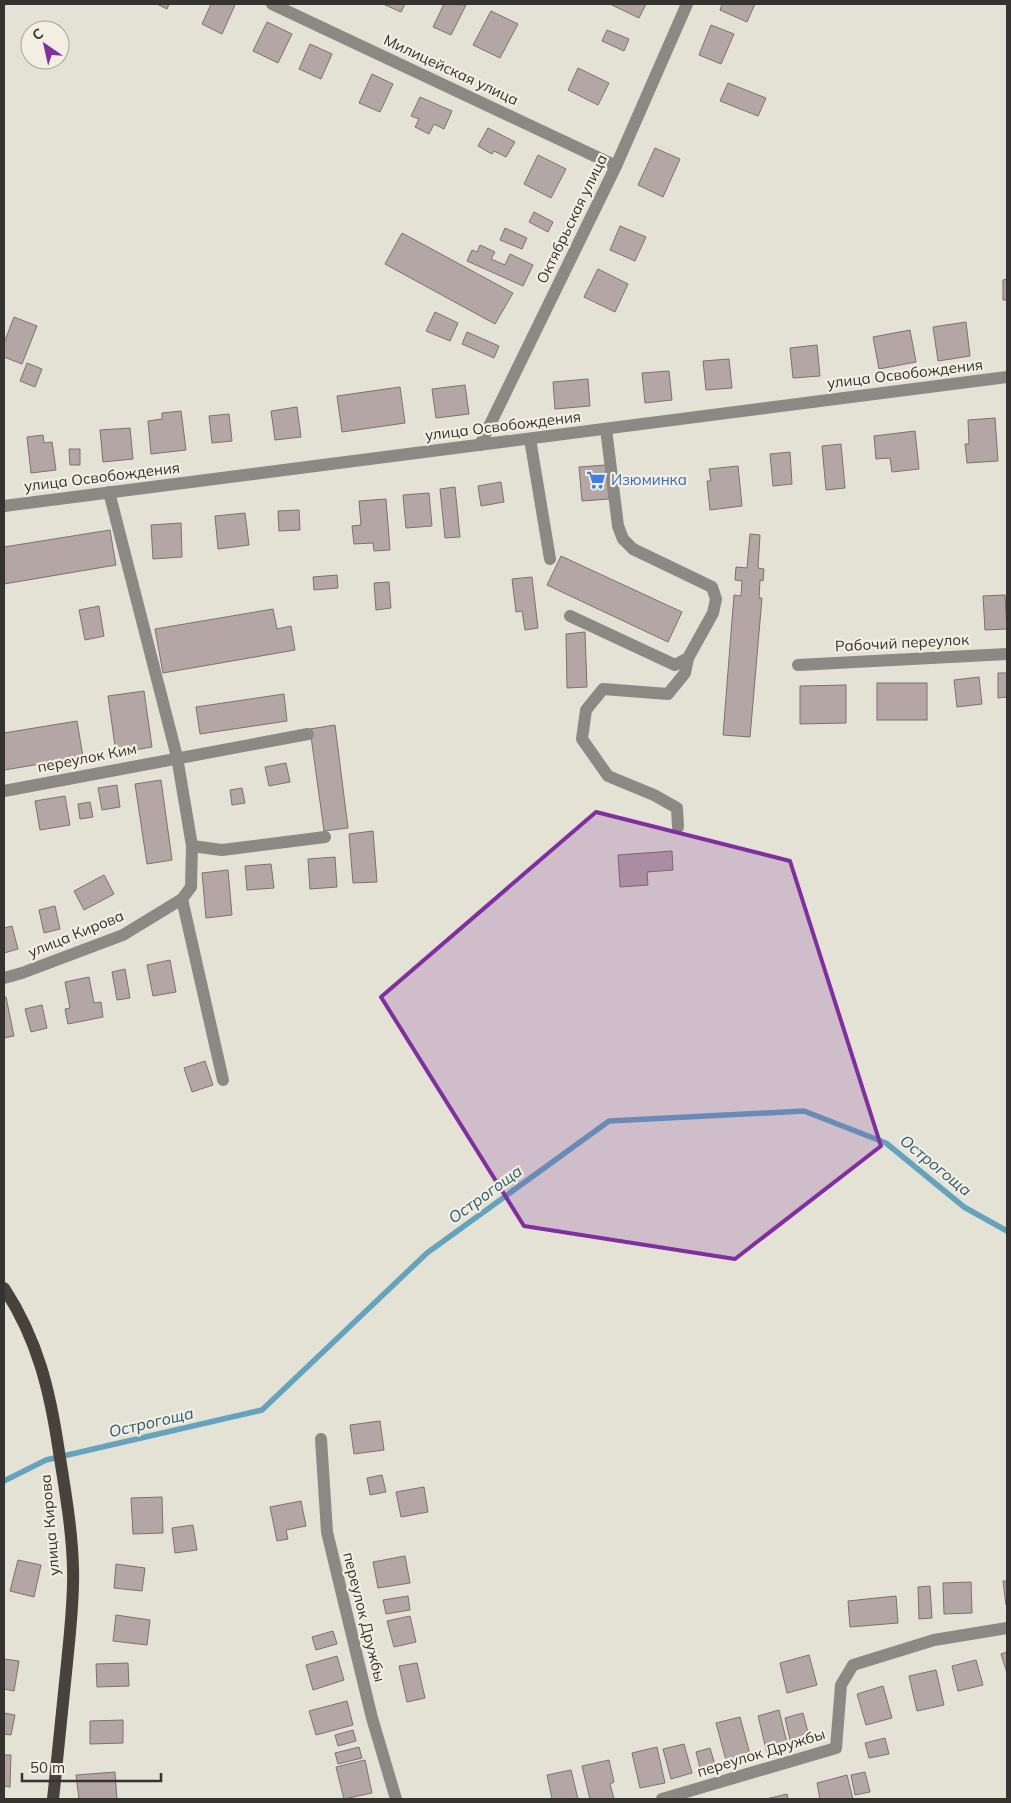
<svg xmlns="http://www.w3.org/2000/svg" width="1011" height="1803" viewBox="0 0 1011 1803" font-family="Mulish,sans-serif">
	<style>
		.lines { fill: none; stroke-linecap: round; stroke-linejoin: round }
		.stream { stroke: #65a2be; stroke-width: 5.5 }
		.building { fill: #b4a6a4; stroke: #7d716e }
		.minor { stroke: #8c8884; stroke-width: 12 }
		.major { stroke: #47423b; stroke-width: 12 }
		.marked { fill: #802f9f; fill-opacity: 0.2; stroke: #802f9f; stroke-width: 4; stroke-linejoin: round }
		.labels { text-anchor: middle; stroke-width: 4.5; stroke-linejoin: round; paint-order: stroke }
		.street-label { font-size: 15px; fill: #35332f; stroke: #f2eee2 }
		.shop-label { font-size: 15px; fill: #366cbe; stroke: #f2eee2; text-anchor: start }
		.water-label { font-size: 16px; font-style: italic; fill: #2b5c72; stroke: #f2eee2 }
	</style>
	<rect width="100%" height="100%" fill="#e4e1d5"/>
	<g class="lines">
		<polyline class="stream" points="4,1481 46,1460 262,1410 427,1253 609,1121 804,1111 886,1143 964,1207 1007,1231"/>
	</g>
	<g class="building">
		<polygon points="157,4 169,4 167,9"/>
		<polygon points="211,4 232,4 235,5 222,34 202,24"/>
		<polygon points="383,4 405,4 401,12"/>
		<polygon points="444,4 466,5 451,35 433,27"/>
		<polygon points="610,4 646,4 639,18"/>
		<polygon points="722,4 755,4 747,22 720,10"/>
		<polygon points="491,11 518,24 500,58 473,45"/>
		<polygon points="267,22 292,34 278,63 253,51"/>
		<polygon points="711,25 734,34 721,64 699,55"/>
		<polygon points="607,30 629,39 624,51 602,41"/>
		<polygon points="310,44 332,54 321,79 299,69"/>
		<polygon points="578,68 609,83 598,105 568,90"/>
		<polygon points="372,74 393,84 380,112 359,103"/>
		<polygon points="728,83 766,98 758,116 720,101"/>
		<polygon points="420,97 452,111 444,129 434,124 429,134 415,127 419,119 411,116"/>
		<polygon points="488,128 515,142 506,157 494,151 492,154 478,146"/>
		<polygon points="655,148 680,159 663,197 638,185"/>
		<polygon points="538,155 566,169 551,198 524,184"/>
		<polygon points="534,212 553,222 548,232 529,222"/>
		<polygon points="620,226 646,237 635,261 610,250"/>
		<polygon points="505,228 527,238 522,249 500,240"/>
		<polygon points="402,233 513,293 495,324 385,264"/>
		<polygon points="480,245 495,252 491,259 505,265 510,254 533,265 523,286 467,261 472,250 477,252"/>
		<polygon points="598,269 628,284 615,312 584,297"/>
		<polygon points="1007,279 1007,300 1003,300 1003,280"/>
		<polygon points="435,312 458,323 450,341 426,331"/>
		<polygon points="14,317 37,326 22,364 4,357 4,343"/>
		<polygon points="966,322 970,356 938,361 933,327"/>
		<polygon points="910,330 916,362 879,369 873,337"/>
		<polygon points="467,332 499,346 494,358 462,344"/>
		<polygon points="817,345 820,376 793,378 790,348"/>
		<polygon points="729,359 732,388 706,390 703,361"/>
		<polygon points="27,363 42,369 35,387 20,381"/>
		<polygon points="669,371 672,400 645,403 642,373"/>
		<polygon points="588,379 590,406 555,409 553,382"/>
		<polygon points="465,385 469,414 436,418 432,389"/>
		<polygon points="400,387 405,423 342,432 337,396"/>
		<polygon points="297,407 301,437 275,440 271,411"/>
		<polygon points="181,411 186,450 151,454 148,421 162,419 162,413"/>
		<polygon points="229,414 232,441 212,443 209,416"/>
		<polygon points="995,418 998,461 967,463 965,444 969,444 968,420"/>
		<polygon points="130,428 133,459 103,462 100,430"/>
		<polygon points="915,431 919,469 892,472 890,458 876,459 874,436"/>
		<polygon points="43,435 44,443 52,442 56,470 31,473 27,437"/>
		<polygon points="841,444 845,488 826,490 822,446"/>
		<polygon points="69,449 80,449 80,465 70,465"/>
		<polygon points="790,452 792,484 773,486 770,454"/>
		<polygon points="606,465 609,499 582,501 579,467"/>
		<polygon points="738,466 742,506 710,510 707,481 711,481 709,469"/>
		<polygon points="501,482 504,502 481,506 478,486"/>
		<polygon points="455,487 460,537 445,538 440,489"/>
		<polygon points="429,493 432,526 406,528 403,495"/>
		<polygon points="386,499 390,550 374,551 373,543 354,544 352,526 361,525 359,501"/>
		<polygon points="299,510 300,530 279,531 278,511"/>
		<polygon points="245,513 249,545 218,549 215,516"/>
		<polygon points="181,523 182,557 153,559 151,525"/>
		<polygon points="110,530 116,565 4,584 4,547"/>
		<polygon points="750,534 760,535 758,568 764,569 763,581 760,580 759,598 762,598 750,737 723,735 734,595 741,596 742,581 735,580 736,567 747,568"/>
		<polygon points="561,556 682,612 668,642 547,585"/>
		<polygon points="337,575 338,588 314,590 313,577"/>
		<polygon points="532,577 538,628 525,630 522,611 516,612 512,579"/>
		<polygon points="389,582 391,608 376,610 374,583"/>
		<polygon points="1005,595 1007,629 985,630 983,596"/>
		<polygon points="99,606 104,636 85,640 79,610"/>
		<polygon points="273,609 277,629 291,626 295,650 163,673 155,629"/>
		<polygon points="585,632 587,687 567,688 566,634"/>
		<polygon points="998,673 1007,673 1007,697 998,698"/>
		<polygon points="979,677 982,704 957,707 954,680"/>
		<rect x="877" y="683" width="50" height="37"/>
		<polygon points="846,685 846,723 800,724 800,686"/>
		<polygon points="144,691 152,747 116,753 108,696"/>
		<polygon points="284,694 287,721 200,734 196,707"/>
		<polygon points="77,721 83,757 4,770 4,733"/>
		<polygon points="335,725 348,828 324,831 310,729"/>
		<polygon points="286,763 290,782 269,786 265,767"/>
		<polygon points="161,780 172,860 147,864 135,784"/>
		<polygon points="117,785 120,807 102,810 98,788"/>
		<polygon points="242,788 245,803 232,805 230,790"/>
		<polygon points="65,796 70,825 40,830 35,801"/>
		<polygon points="90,802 93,817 80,819 78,804"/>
		<polygon points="373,831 377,882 353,883 349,834"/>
		<polygon points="672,851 673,870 647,872 648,885 620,887 618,855"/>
		<polygon points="335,857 337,887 310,889 308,859"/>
		<polygon points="271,864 274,888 247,890 245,866"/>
		<polygon points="228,870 232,915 206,918 202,873"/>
		<polygon points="104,875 114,894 84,910 74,891"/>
		<polygon points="55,906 60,929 44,933 39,910"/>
		<polygon points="12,926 18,949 4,953 4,928"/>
		<polygon points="170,960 176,992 153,996 147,965"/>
		<polygon points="125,969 130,998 117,1000 112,972"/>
		<polygon points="89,977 94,1003 101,1002 103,1017 68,1024 65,1009 70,1008 65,982"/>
		<polygon points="4,997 6,997 14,1036 4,1038"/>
		<polygon points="42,1005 47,1028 31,1032 25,1009"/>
		<polygon points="205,1061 213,1085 192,1092 184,1068"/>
		<polygon points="380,1421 384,1450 354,1454 350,1425"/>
		<polygon points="382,1475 386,1492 370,1495 367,1478"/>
		<polygon points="424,1487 428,1512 401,1517 396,1492"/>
		<polygon points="162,1497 163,1533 133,1534 131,1498"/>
		<polygon points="301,1501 306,1526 286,1530 288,1539 277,1541 270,1507"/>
		<polygon points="193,1525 197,1550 175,1553 172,1528"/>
		<polygon points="405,1556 410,1583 378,1588 373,1562"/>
		<polygon points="18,1560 41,1565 34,1597 10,1591"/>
		<polygon points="116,1564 145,1568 142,1591 114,1588"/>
		<polygon points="1003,1581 1007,1581 1007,1605 1006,1605"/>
		<polygon points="971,1582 972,1613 944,1614 943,1583"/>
		<polygon points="930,1586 932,1618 919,1619 918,1587"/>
		<polygon points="408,1596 410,1610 386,1614 383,1600"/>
		<polygon points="896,1596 898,1623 850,1627 848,1601"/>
		<polygon points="116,1615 150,1620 147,1645 113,1641"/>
		<polygon points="410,1616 416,1642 394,1647 387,1621"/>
		<polygon points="333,1631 337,1644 316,1650 312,1637"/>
		<polygon points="1007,1652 1007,1673 1001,1654"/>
		<polygon points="809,1655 817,1685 787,1693 780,1663"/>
		<polygon points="337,1656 344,1680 313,1690 306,1665"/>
		<polygon points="4,1659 19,1661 14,1691 4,1689"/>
		<polygon points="976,1660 983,1685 958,1691 952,1666"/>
		<polygon points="128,1663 129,1686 97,1687 96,1664"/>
		<polygon points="417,1663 425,1698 407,1702 399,1666"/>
		<polygon points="936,1670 944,1705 917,1711 909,1676"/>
		<polygon points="883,1686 892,1718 866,1725 857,1694"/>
		<polygon points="347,1701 353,1725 316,1735 309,1711"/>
		<polygon points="779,1710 788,1747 767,1753 758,1716"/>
		<polygon points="4,1713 15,1715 11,1735 4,1734"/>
		<polygon points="803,1713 810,1740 791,1744 785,1718"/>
		<polygon points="740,1717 751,1758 727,1764 716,1723"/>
		<polygon points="123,1720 123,1743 90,1744 90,1721"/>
		<polygon points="353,1730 356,1741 338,1746 335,1735"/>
		<polygon points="885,1738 889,1754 869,1758 865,1743"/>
		<polygon points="684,1744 692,1773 671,1779 663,1749"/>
		<polygon points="359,1747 362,1758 338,1764 335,1753"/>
		<polygon points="657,1747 665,1783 640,1788 632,1753"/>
		<polygon points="710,1748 716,1768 701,1772 696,1752"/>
		<polygon points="4,1755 11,1755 10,1787 4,1786"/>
		<polygon points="365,1760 372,1793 344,1799 336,1767"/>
		<polygon points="609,1760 614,1782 610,1784 614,1799 590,1799 582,1766"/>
		<polygon points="571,1770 578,1799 552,1799 547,1775"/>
		<polygon points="115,1772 117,1799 79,1799 76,1775"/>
		<polygon points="865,1772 870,1792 855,1795 851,1775"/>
		<polygon points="847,1775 853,1799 820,1799 817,1783"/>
		<polygon points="787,1794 788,1799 766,1799"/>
	</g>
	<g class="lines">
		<g class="minor">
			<polyline points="272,4 616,166"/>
			<polyline points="530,439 550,559"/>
			<polyline points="480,445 616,166 687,4"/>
			<polyline points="4,506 1007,377"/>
			<polyline points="570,616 675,665 688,658 713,613 716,599 712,587 633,549 623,539 618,526 606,429"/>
			<polyline points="798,665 1007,654"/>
			<polyline points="4,791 308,734"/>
			<polyline points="678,827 677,808 654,795 608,776 582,739 586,710 603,689 668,694 685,673 688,658"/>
			<polyline points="192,846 222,850 325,837"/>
			<polyline points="182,899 223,1080"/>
			<polyline points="4,978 22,973 123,935 182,899 191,887 192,846 177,757 109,492"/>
			<polyline points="321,1439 327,1532 372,1718 396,1799"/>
			<polyline points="662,1799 836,1748 841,1685 853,1665 934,1640 1007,1628"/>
		</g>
		<path class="major" d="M4,1288C38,1340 50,1391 59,1452C65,1490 72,1529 73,1568C74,1600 70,1632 67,1663C62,1709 58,1754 53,1799"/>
	</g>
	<path class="marked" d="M596,812L790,861L881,1146L735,1259L524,1226L381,997Z"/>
	<defs>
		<g id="supermarket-bare" transform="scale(1.5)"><path d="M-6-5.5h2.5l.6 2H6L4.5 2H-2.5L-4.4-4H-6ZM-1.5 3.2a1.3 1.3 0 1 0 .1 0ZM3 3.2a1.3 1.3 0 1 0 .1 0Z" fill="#3f7fe0" stroke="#f2eee2" stroke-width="2.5" paint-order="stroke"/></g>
	</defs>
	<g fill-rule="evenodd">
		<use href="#supermarket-bare" x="596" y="480"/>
	</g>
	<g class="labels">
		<g class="street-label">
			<text transform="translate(451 70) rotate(25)" y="5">Милицейская улица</text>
			<text transform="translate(572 219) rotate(-64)" y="5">Октябрьская улица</text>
			<text transform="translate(905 374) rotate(-7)" y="5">улица Освобождения</text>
			<text transform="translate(503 426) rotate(-7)" y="5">улица Освобождения</text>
			<text transform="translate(102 477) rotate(-7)" y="5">улица Освобождения</text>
			<text transform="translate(902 643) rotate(-3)" y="5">Рабочий переулок</text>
			<text transform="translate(87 758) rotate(-11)" y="5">переулок Ким</text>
			<text transform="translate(76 934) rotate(-22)" y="5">улица Кирова</text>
			<text transform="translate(50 1525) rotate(-95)" y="5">улица Кирова</text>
			<text transform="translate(364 1617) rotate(76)" y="5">переулок Дружбы</text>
			<text transform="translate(761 1753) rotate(-17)" y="5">переулок Дружбы</text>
		</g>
		<g class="shop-label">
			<text x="611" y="485">Изюминка</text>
		</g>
		<g class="water-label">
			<text transform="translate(936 1165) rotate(39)" y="6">Острогоща</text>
			<text transform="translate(485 1194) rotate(-36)" y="6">Острогоща</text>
			<text transform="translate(151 1422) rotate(-13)" y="6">Острогоща</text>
		</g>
	</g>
	<rect width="1011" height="1803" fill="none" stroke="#35332f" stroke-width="10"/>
	<g transform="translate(45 45) rotate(326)"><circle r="24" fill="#f2eee2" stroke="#a6a39a"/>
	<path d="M0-4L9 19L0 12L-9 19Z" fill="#802f9f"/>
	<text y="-8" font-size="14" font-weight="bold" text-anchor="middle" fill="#35332f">С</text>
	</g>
	<path d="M22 1773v8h139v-8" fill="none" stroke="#35332f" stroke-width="2.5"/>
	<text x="30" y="1773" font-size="15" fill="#35332f" stroke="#f2eee2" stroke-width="4" paint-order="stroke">50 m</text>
</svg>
